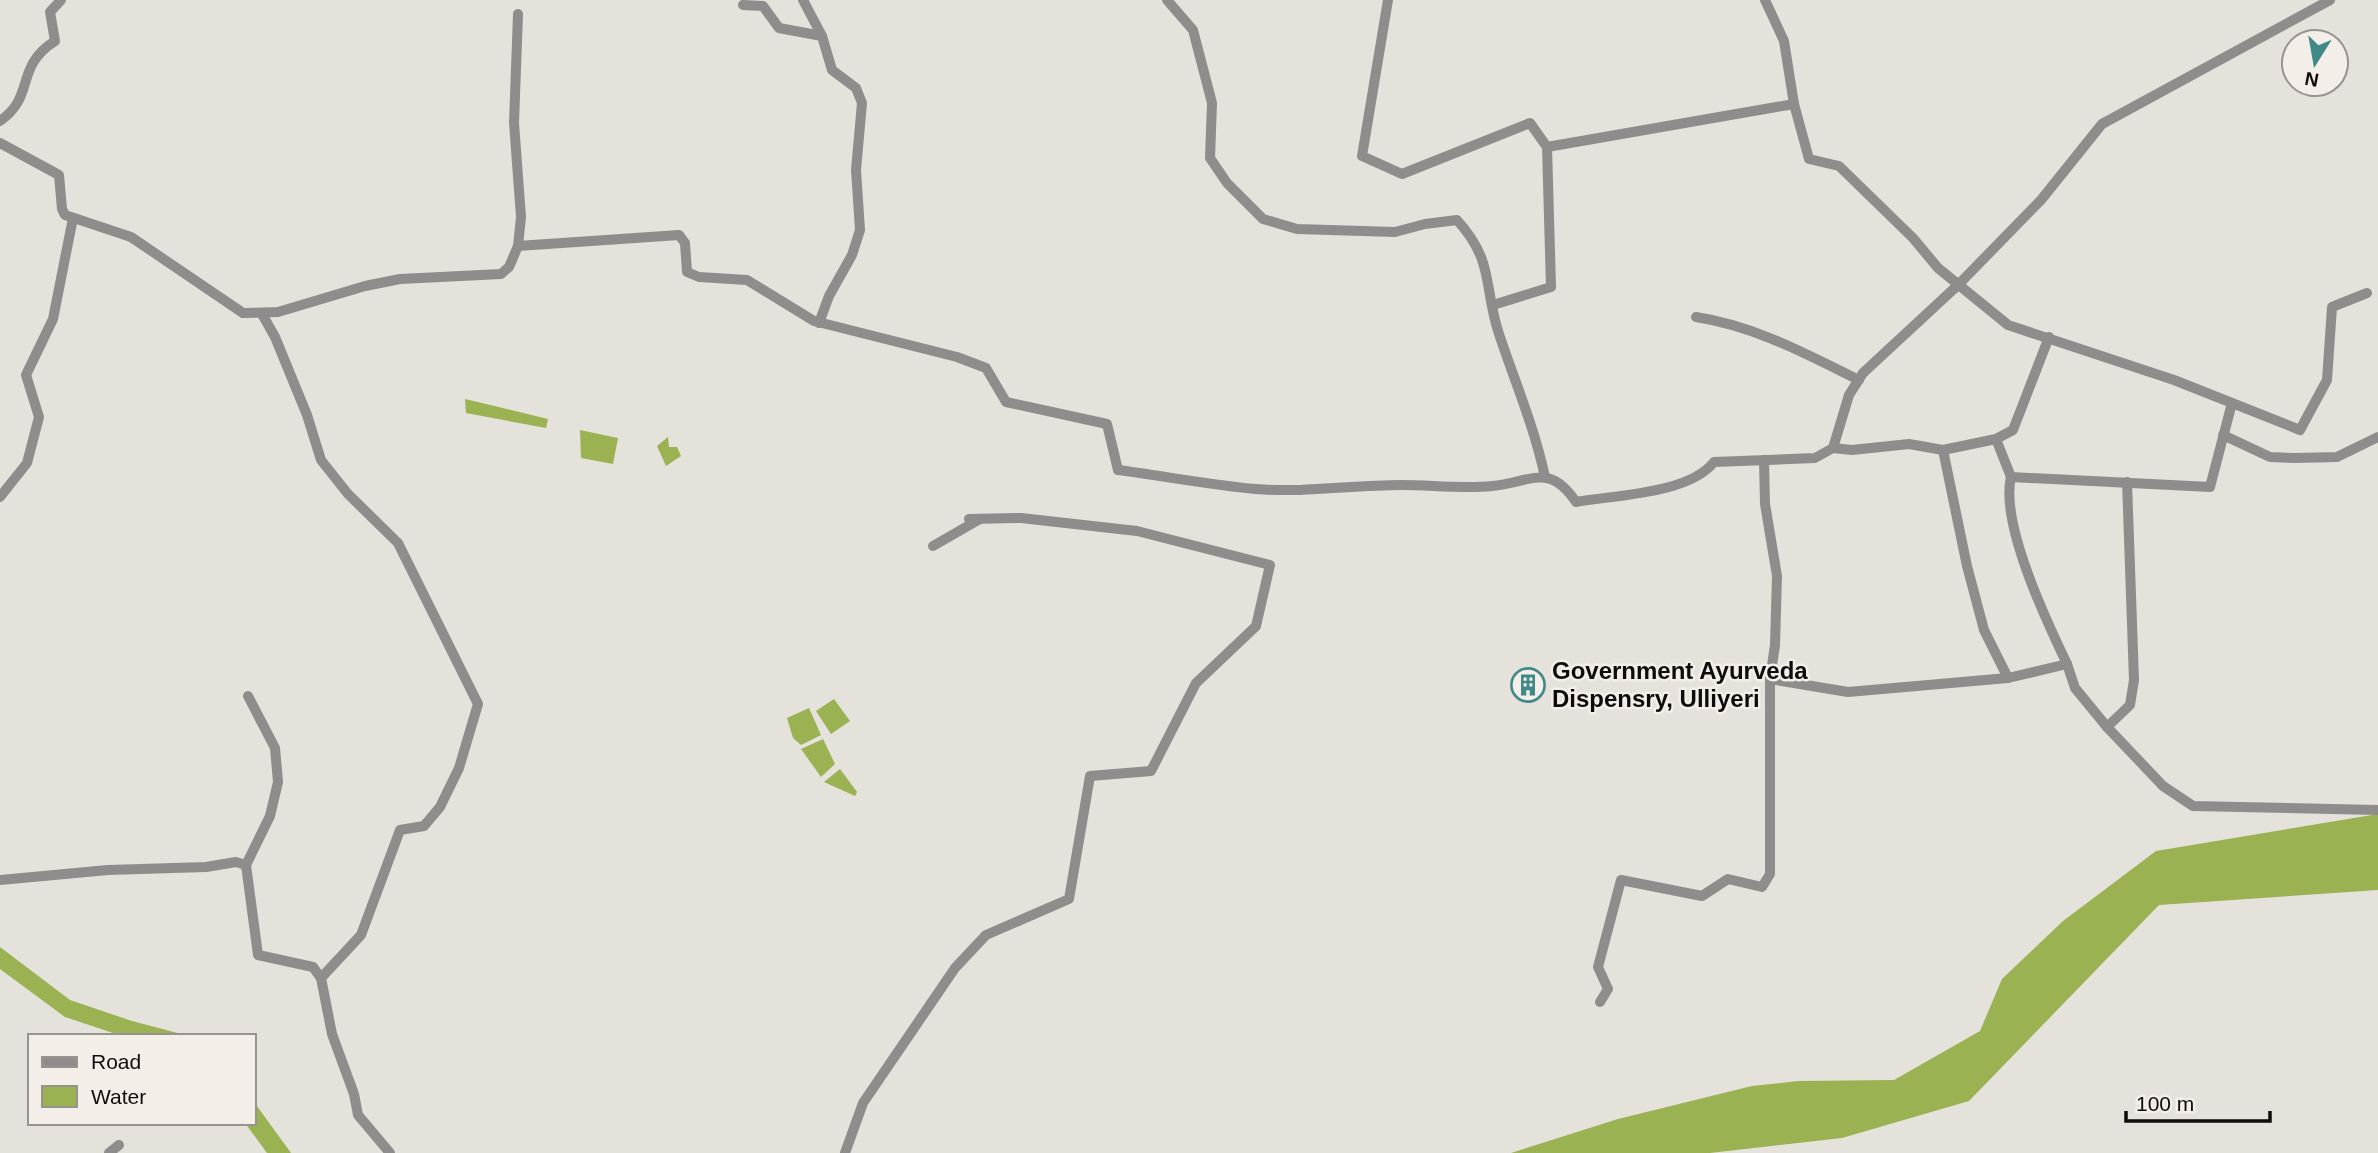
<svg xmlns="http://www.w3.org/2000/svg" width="2378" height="1153" viewBox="0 0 2378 1153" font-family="Helvetica,sans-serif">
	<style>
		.water { fill: #9bb253 }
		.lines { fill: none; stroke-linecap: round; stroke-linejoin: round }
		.minor { stroke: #8f8c8b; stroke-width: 10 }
		.labels { text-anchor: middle; stroke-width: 5; stroke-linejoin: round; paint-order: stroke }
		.poi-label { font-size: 24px; font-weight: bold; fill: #0e0d0b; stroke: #f3eee8; text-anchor: start }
	</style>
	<rect width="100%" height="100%" fill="#e5e1db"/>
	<g class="water">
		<polygon points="465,399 548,419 546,428 466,413"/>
		<polygon points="580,430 618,438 613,464 581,458"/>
		<polygon points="668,437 669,447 677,447 681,456 666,466 657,446"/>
		<polygon points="834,699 850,721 831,734 816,711"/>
		<polygon points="809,708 821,735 801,745 793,738 787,718"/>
		<polygon points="823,739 835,764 821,777 801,749"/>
		<polygon points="840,769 857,792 855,796 824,782"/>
		<polygon points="2378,814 2378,890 2159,905 1969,1101 1842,1138 1710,1153 1511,1153 1618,1119 1752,1086 1798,1081 1894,1080 1980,1031 2002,979 2063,921 2156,851"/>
		<polygon points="0,947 70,1000 132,1021 189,1036 122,1036 65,1017 0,969"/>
		<polygon points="254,1102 291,1153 267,1153 245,1123 254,1123"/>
	</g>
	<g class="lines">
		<g class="minor">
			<polyline points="803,0 822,36"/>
			<path d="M1167,0L1193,30L1212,103L1210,158L1227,183L1263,219L1297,229L1395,232L1425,224L1457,220C1495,262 1483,286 1499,334C1515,382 1534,426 1545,477"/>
			<polyline points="1388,0 1362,156 1402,174 1530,123 1547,147 1794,104"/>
			<polyline points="1765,0 1784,41 1794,104 1809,159 1839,166 1913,238 1938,268 2008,325 2174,380 2300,430 2327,380 2332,307 2367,293"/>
			<polyline points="743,5 763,6 779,28 822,36 832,70 856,88 862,103 856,170 860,230 852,255 829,296 819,323"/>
			<polyline points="518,14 514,123 521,217 518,246"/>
			<path d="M0,121C36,96 14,67 55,41L50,12L61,0"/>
			<path d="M0,143L59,175L62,209L65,215L131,237L243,313L278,312L365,286L400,279L501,274L509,267L518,246L679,235L685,243L687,272L699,277L747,280L814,321L957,357L986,368L1006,402L1107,424L1118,470C1164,476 1210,485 1256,489C1304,493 1352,485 1401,485C1431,485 1461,489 1492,486C1532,482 1549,462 1576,502C1615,495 1689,494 1714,462L1815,458L1833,448L1849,395L1863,373L1958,285L2041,200L2102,124L2330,0"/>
			<polyline points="1493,305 1551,287 1547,147"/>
			<polyline points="262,314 275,337 307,415 321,460 348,494 398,543 478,704 459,768 440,807 424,826 400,830 361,935 321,978"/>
			<path d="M1696,317C1755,326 1806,354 1859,380"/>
			<polyline points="2223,435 2270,457 2295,458 2337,457 2378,437"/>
			<polyline points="1996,439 2011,477 2210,487 2232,403"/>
			<polyline points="1833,448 1852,450 1909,444 1943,450 1996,439 2013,430 2049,337"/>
			<polyline points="1943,450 1967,566 1984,630 2008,678"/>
			<polyline points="0,497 27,463 39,417 26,375 53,319 73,218"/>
			<polyline points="933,546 980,519"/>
			<polyline points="2067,664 2075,688 2107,727 2130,705 2134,680 2127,482"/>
			<path d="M1770,679L1848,692L2008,678L2067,664C2046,620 2000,523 2011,477"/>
			<polyline points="248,696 275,748 278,782 270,816 246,865 258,955 313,967 321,978 332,1034 354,1094 358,1115 390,1153"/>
			<polyline points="2107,727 2163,786 2193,806 2378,810"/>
			<polyline points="0,880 108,870 206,867 236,862 246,865"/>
			<polyline points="1600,1002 1608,989 1598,967 1621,880 1702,896 1728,879 1762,887 1770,874 1770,679 1775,645 1777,576 1765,504 1764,460"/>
			<polyline points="109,1153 119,1145"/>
			<polyline points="845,1153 863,1103 955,968 986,935 1069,899 1090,776 1151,771 1196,683 1256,626 1270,565 1137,531 1021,518 969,519"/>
		</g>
	</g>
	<defs>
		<g id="building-ring" transform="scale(1.75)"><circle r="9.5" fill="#f3eee8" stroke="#418988" stroke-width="1.5"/><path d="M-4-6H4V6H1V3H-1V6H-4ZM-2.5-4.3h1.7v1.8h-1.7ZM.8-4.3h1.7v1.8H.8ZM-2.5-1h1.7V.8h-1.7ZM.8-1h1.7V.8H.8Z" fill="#418988"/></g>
	</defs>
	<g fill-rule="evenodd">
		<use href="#building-ring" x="1528" y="685"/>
	</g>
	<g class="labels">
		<g class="poi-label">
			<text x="1552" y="679">Government Ayurveda<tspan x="1552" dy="28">Dispensry, Ulliyeri</tspan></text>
		</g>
	</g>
	<rect x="28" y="1034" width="228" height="91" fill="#f3eee8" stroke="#979490" stroke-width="2"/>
	<rect x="42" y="1057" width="35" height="10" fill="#8f8c8b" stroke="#979490" stroke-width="2"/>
	<text x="91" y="1069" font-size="21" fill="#0e0d0b">Road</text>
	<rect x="42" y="1086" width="35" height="21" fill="#9bb253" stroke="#979490" stroke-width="2"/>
	<text x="91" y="1104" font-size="21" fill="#0e0d0b">Water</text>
	<g transform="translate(2315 63) rotate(191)"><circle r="33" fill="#f3eee8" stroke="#979490" stroke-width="2"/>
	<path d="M0-5L12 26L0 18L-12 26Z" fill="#418988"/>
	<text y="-10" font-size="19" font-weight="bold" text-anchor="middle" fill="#0e0d0b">N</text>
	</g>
	<path d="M2126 1111v10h144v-10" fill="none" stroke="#0e0d0b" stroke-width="3.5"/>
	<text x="2136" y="1111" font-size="21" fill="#0e0d0b" stroke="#f3eee8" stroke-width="5" paint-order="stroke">100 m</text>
</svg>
